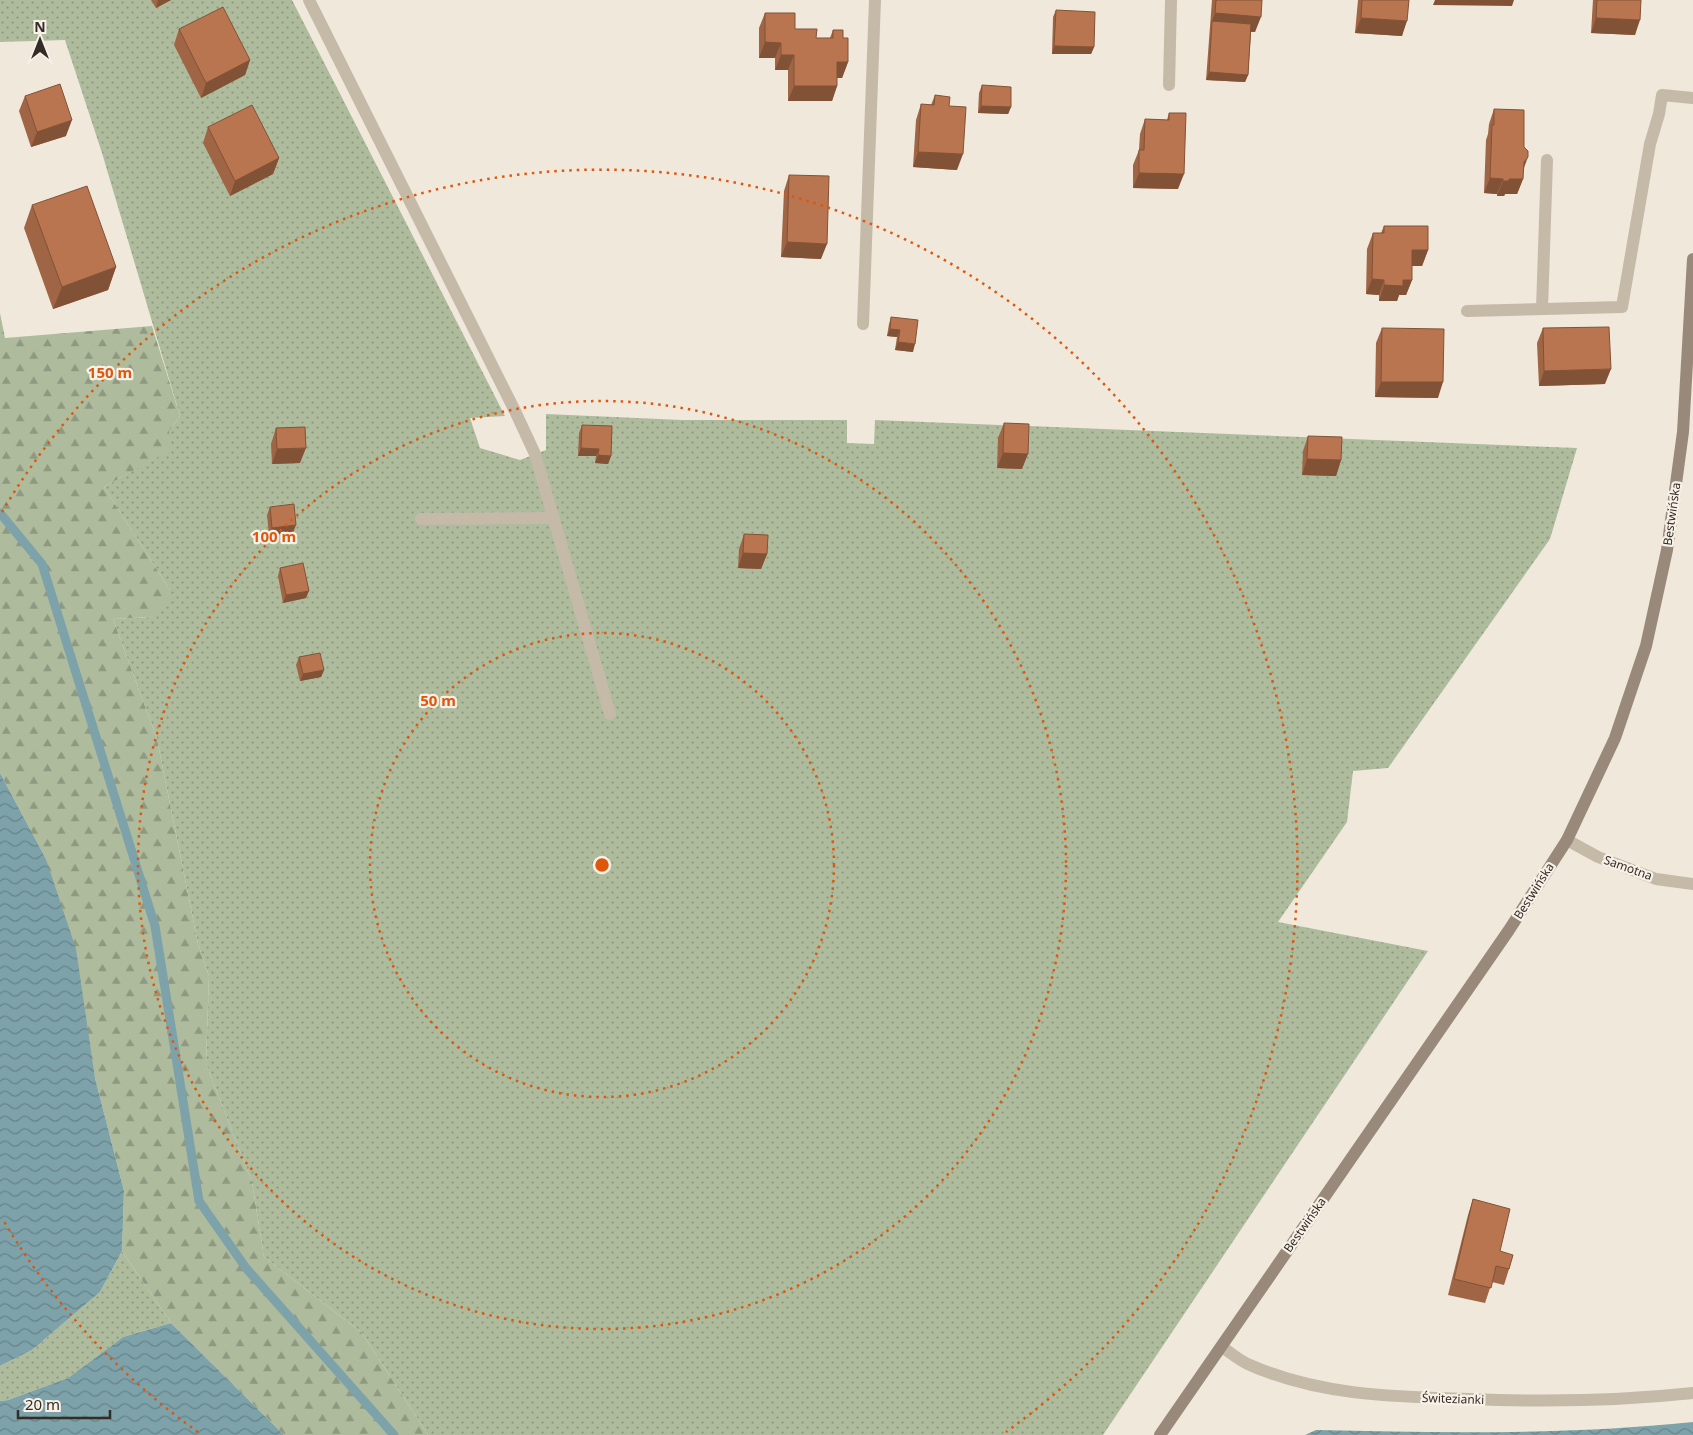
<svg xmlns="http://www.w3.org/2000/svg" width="1693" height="1435" viewBox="0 0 1693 1435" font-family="'Noto Sans',sans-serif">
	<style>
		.green { fill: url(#green-dots) }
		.forest { fill: url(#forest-firs) }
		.water { fill: url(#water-waves) }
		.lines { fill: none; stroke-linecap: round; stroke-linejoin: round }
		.stream { stroke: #7da2a9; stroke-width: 9 }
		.lane { stroke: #c5b9a8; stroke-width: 12 }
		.street { stroke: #c5b9a8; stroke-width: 12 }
		.secondary { stroke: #99897a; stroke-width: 12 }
		.wall { fill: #9f6544 }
		.shaded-wall { fill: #825237 }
		.building { fill: #b9754f; stroke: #825237 }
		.ring { fill: none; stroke: #df570d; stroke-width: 2.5; stroke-dasharray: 2.5 5 }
		.labels { text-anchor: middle; stroke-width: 4.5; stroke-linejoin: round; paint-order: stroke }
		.street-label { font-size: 12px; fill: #332c27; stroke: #f7f1e7 }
		.centre { fill: #df570d; stroke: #f7f1e7; stroke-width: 2.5 }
		.ring-label { font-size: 15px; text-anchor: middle; font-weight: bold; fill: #df570d; stroke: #f7f1e7; stroke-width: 4.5; stroke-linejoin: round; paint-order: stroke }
	</style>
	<defs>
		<pattern id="green-dots" width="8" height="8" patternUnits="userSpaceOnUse" patternTransform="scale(1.25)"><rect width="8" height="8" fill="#aebc9d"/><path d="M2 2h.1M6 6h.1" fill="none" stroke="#8e9980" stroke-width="1.8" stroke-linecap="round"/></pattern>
		<pattern id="forest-firs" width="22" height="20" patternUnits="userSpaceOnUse" patternTransform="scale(1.25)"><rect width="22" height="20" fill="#aebc9d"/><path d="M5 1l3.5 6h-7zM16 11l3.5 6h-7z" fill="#8e9980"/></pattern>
		<pattern id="water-waves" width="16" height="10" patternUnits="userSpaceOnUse" patternTransform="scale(1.25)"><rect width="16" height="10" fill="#7da2a9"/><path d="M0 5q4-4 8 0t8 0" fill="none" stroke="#67848a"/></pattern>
	</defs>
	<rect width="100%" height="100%" fill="#efe8db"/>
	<g class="green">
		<polygon points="0,0 292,0 505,416 470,418 480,448 520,460 546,450 546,414 682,420 847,420 847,443 874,444 875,420 1577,448 1550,539 1388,768 1353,771 1347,822 1278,922 1428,951 1103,1435 428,1435 362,1333 264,1257 252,1182 206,1064 209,976 198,944 157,739 113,619 152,617 170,590 104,487 169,450 169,431 180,416 102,153 65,40 0,42"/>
		<polygon points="122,1251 171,1323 123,1337 68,1378 8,1400 0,1401 0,1366 32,1350 100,1292"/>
	</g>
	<polygon class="forest" points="0,313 5,338 152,326 180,416 169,431 170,450 104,487 170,590 170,603 152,617 113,619 157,739 198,944 209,976 206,1064 252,1182 264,1257 362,1333 428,1435 284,1435 171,1323 122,1251 124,1191 95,1078 46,859 0,773"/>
	<g class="water">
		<polygon points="0,773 46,859 76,949 95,1078 124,1191 122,1251 100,1292 32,1350 0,1366"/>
		<polygon points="171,1323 284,1435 0,1435 0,1401 8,1400 68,1378 123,1337"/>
		<path d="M1693,1422V1435H1305L1316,1430C1441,1433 1568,1435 1693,1422Z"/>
	</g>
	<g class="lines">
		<polyline class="stream" points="0,513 42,564 155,926 199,1201 246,1268 394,1435"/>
		<g class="lane">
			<polyline points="309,0 515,411 535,454 610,714"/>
			<polyline points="1169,85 1171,0"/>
			<polyline points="1542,309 1547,160"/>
			<polyline points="1467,311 1622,307 1650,144 1659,114 1662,95 1693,98"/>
			<polyline points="863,324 875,0"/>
			<polyline points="421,519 554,518"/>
		</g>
		<g class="street">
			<polyline points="1567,840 1598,857 1656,879 1693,884"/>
			<path d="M1222,1347C1231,1353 1240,1361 1250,1365C1320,1396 1396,1397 1470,1399C1544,1402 1619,1401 1693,1393"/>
		</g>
		<polyline class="secondary" points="1160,1435 1509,930 1567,840 1615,738 1646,646 1667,550 1683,432 1693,259"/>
	</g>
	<g class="wall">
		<polygon points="151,0 171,0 156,8"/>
		<polygon points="1212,0 1262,0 1255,32 1251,32 1248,75 1245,82 1206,80"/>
		<polygon points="1358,0 1409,0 1402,36 1355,33"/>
		<polygon points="1593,0 1641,0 1635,35 1591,33"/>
		<polygon points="1056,10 1094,47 1091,54 1052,54 1053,17"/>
		<polygon points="765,13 795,29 816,38 830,38 833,30 843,38 848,62 842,78 837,78 837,86 832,101 788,101 788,70 775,70 775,58 759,58 759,28"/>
		<polygon points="179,29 250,60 245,75 201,98 174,45"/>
		<polygon points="982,85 1011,107 1008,114 978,113 979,93"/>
		<polygon points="935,95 949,106 957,170 913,167 916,120 921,104 931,105"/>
		<polygon points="25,96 66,136 31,147 19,111"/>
		<polygon points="1494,109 1523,170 1523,179 1517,194 1505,194 1504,196 1497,196 1497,194 1484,193 1486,140 1488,134 1489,124"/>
		<polygon points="1169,113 1178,189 1133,188 1133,165 1139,150 1140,134 1145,119 1167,120"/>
		<polygon points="208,127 279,158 273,174 230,196 203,143"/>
		<polygon points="789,175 821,259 781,257 784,191"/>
		<polygon points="32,205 116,267 108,290 53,309 24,228"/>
		<polygon points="1384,226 1428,250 1422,266 1412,266 1412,280 1406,295 1399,295 1397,301 1379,301 1379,295 1366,294 1367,249 1373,233 1381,233"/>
		<polygon points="891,317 913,352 895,350 897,337 887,336 889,324"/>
		<polygon points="1382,328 1438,398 1375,397 1376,343"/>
		<polygon points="1543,328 1605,384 1539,386 1537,343"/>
		<polygon points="1004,423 1022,469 997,468 998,438"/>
		<polygon points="582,425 611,456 608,464 595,463 596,456 578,456 579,433"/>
		<polygon points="276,428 300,463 272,464 271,444"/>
		<polygon points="1308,436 1341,460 1336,476 1302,475 1303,451"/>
		<polygon points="270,507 293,533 269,535 267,515"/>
		<polygon points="744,534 767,554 761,569 738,568 739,549"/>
		<polygon points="280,568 306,598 283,603 278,576"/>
		<polygon points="299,657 324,670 321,677 300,681 296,665"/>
		<polygon points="1473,1199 1509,1269 1504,1285 1492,1282 1485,1303 1448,1295 1468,1215"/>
	</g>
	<g class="shaded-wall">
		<polygon points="158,0 171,0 156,8"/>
		<polygon points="1435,0 1514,0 1512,6 1433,5"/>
		<polygon points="1215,13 1261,17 1255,32 1212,29 1212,21"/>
		<polygon points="1361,18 1407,21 1402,36 1355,33"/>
		<polygon points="1596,18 1640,20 1635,35 1591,33"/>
		<polygon points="765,42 781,43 775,58 759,58"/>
		<polygon points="1054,46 1094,47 1091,54 1052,54"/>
		<polygon points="781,55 794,55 788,70 775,70"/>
		<polygon points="250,60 245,75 201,98 206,83"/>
		<polygon points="837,62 848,62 842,78 832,78"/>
		<polygon points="1209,72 1248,75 1245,82 1206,80"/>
		<polygon points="794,86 837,86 832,101 788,101"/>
		<polygon points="981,106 1011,107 1008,114 978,113"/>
		<polygon points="72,120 66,136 31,147 37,132"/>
		<polygon points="918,152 963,154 957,170 913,167"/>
		<polygon points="1528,157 1522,173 1524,162"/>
		<polygon points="279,158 273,174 230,196 235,181"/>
		<polygon points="1139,173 1184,174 1178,189 1133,188"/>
		<polygon points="1490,178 1503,179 1497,194 1484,193"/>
		<polygon points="1509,179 1523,179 1517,194 1505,194 1504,196 1497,196 1503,181"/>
		<polygon points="787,242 827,244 821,259 781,257"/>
		<polygon points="1412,250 1428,250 1422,266 1406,266"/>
		<polygon points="116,267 108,290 53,309 62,287"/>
		<polygon points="1372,279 1384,280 1379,295 1366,294"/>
		<polygon points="1403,280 1412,280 1406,295 1399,295 1397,301 1379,301 1384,285"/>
		<polygon points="890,329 900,330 897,337 887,336"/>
		<polygon points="898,342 915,344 913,352 895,350"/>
		<polygon points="1611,369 1605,384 1539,386 1544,371"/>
		<polygon points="1381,382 1443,382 1438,398 1375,397"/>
		<polygon points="306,448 300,463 272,464 277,449"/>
		<polygon points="581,448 599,449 596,456 578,456"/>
		<polygon points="1003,453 1028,454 1022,469 997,468"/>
		<polygon points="598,455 611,456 608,464 595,463"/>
		<polygon points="1307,459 1341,460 1336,476 1302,475"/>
		<polygon points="296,525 293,533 269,535 272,528"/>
		<polygon points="743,553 767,554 761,569 738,568"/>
		<polygon points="309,591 306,598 283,603 286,595"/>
		<polygon points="324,670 321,677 300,681 303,674"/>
	</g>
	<g class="building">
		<polygon points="1216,0 1262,0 1261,17 1215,13"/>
		<polygon points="1362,0 1409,0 1407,21 1361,18"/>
		<polygon points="1597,0 1641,0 1640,20 1596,18"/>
		<polygon points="223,7 250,60 206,83 179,29"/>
		<polygon points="1056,10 1095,12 1094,47 1054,46"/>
		<polygon points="765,13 795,13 795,29 817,29 816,38 833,38 833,30 843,30 843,38 848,38 848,62 837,62 837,86 794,86 794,55 781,55 781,43 765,42"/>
		<polygon points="1212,21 1251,24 1248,75 1209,72"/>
		<polygon points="60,84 72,120 37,132 25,96"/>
		<polygon points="982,85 1011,87 1011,107 981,106"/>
		<polygon points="935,95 950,97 949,106 966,107 963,154 918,152 921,104 934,105"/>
		<polygon points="252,105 279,158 235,181 208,127"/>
		<polygon points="1494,109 1524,110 1524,147 1528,151 1528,157 1524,162 1523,179 1509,179 1509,181 1503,181 1503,179 1490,178 1492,125 1494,125"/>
		<polygon points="1169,113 1186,113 1184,174 1139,173 1139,150 1144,150 1145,119 1169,120"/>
		<polygon points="789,175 829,176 827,244 787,242"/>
		<polygon points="87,186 116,267 62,287 32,205"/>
		<polygon points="1384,226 1428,226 1428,250 1412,250 1412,280 1403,280 1403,286 1384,285 1384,280 1372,279 1373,233 1384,233"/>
		<polygon points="891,317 918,320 915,344 898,342 900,330 890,329"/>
		<polygon points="1609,327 1611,369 1544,371 1543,328"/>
		<polygon points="1382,328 1444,329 1443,382 1381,382"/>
		<polygon points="1004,423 1029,424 1028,454 1003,453"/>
		<polygon points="582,425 612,426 611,456 598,455 599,449 581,448"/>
		<polygon points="305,427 306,448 277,449 276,428"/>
		<polygon points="1308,436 1342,437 1341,460 1307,459"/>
		<polygon points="294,504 296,525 272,528 270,507"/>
		<polygon points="744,534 768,535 767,554 743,553"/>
		<polygon points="303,563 309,591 286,595 280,568"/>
		<polygon points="320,653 324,670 303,674 299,657"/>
		<polygon points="1473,1199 1510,1209 1500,1251 1513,1255 1509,1269 1496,1266 1491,1288 1454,1279"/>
	</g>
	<g class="ring">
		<circle cx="602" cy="865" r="232"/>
		<circle cx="602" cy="865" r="464"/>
		<path d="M198 1432A696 696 0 0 1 2 1218M2 512A696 696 0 1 1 1006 1432"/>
	</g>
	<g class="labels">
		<g class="street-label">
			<text transform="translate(1672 514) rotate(-82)" y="4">Bestwińska</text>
			<text transform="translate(1628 868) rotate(20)" y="4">Samotna</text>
			<text transform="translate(1534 891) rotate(-58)" y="4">Bestwińska</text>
			<text transform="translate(1305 1225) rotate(-55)" y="4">Bestwińska</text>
			<text transform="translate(1453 1399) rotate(2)" y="4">Świtezianki</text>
		</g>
	</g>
	<circle cx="602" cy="865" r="8" class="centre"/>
	<g class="ring-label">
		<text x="110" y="378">150 m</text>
		<text x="274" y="542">100 m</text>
		<text x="438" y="706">50 m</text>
	</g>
	<g transform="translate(40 40)" stroke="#f7f1e7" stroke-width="4" paint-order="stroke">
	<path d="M0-4L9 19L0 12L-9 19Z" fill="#332c27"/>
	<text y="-8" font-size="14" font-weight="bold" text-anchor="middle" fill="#332c27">N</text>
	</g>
	<path d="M18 1410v8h92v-8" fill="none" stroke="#332c27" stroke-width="2.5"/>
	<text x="25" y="1410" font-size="15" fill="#332c27" stroke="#f7f1e7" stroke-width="4" paint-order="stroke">20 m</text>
</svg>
